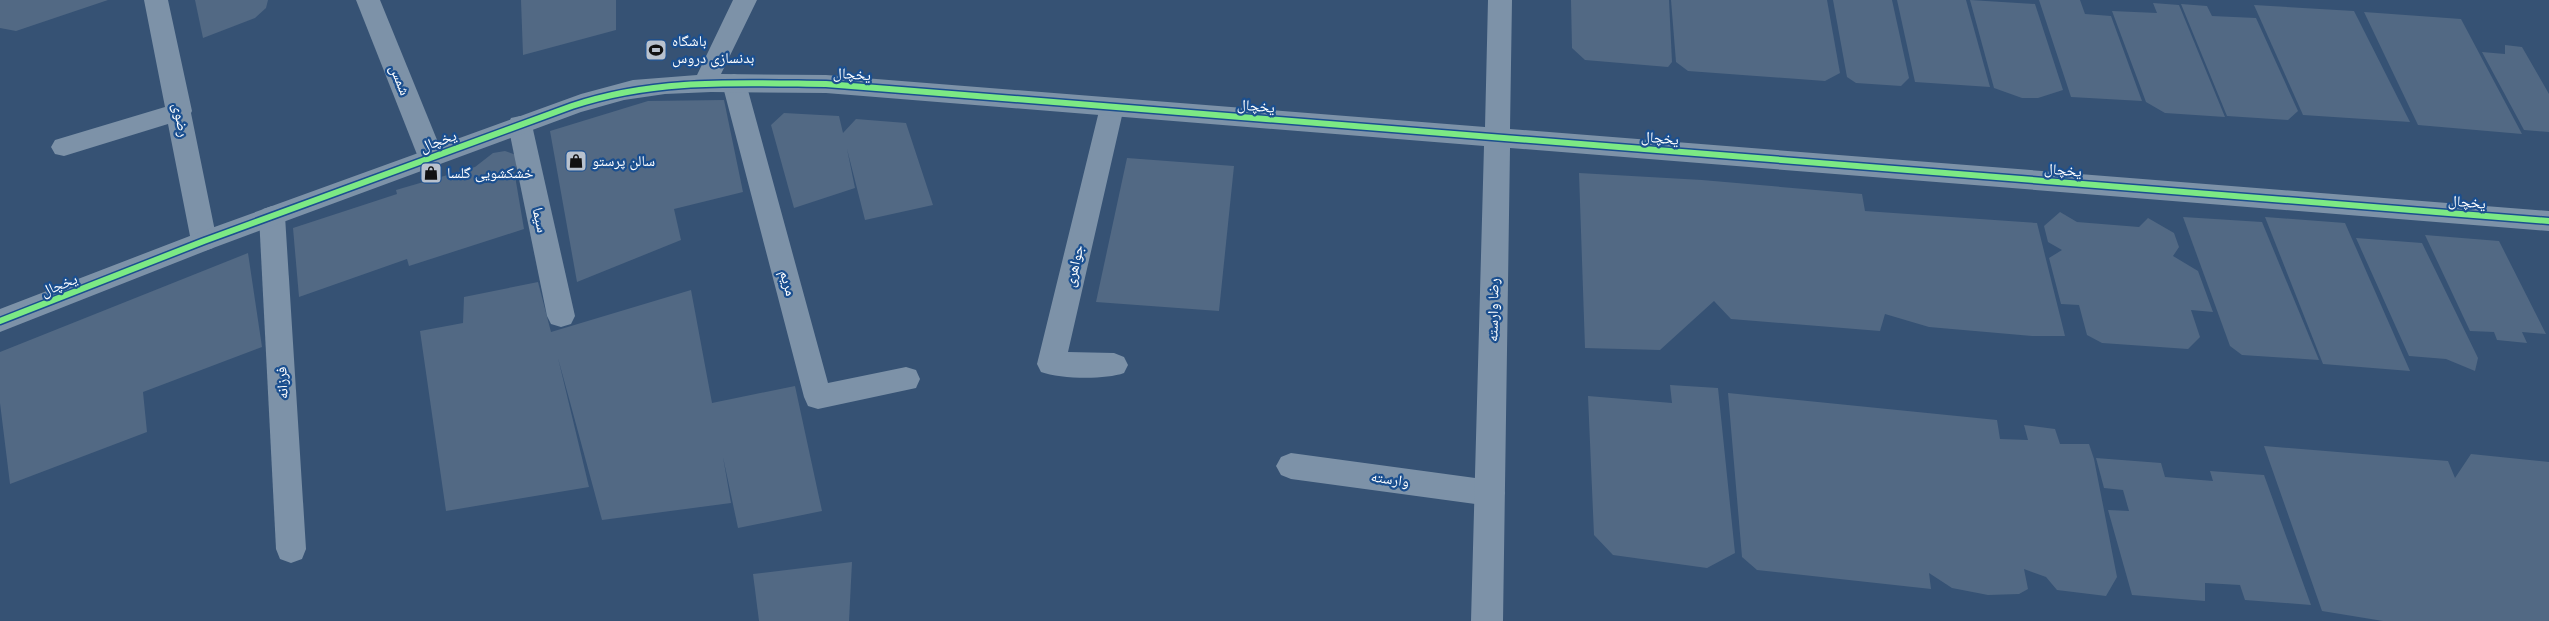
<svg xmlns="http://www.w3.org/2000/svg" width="2549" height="621" viewBox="0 0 2549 621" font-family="'DM Sans','Noto Naskh Arabic',sans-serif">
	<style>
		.building { fill: #526984 }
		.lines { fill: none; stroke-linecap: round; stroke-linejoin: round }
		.minor { fill: #7d92a8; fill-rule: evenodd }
		.tertiary { fill: #7d92a8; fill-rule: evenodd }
		.cycleway-casing { stroke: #1b4f8f; stroke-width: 9 }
		.cycleway { stroke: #7ce984; stroke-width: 6 }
		.labels { text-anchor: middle; stroke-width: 4.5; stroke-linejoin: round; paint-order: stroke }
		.poi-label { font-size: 15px; fill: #fff; stroke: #1b4f8f; text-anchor: start }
		.street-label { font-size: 15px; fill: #fff; stroke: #1b4f8f }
	</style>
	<rect width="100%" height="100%" fill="#365274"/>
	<g class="building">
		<polygon points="0,0 108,0 16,31 0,28"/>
		<polygon points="195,0 268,0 266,8 255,18 203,38"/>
		<polygon points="521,0 616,0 616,30 523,55"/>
		<polygon points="1571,0 1669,0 1672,62 1668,67 1585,60 1572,48"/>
		<polygon points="1671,0 1827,0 1840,73 1825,81 1688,71 1676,62"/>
		<polygon points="1833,0 1892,0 1909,78 1901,86 1856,83 1847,77"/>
		<polygon points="1897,0 1966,0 1990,87 1915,82"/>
		<polygon points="1970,0 2035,4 2063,90 2038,98 2022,98 1994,88"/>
		<polygon points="2039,0 2080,0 2085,14 2111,16 2142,101 2071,97"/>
		<polygon points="2153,3 2179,5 2225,117 2165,113 2146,102 2112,11 2157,13"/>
		<polygon points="2181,4 2207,6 2212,16 2256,18 2298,111 2288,120 2227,116"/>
		<polygon points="2254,5 2354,11 2410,122 2303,115"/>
		<polygon points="2364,12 2461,19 2522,134 2418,125"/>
		<polygon points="2505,45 2522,47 2549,94 2549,132 2524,130 2482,52 2505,54"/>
		<polygon points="724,100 743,192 674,209 681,240 577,282 550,131 648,101"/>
		<polygon points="784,113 839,116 843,133 856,119 906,123 933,205 865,220 847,149 855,188 794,208 771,125"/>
		<polygon points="505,151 516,155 518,163 514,170 524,229 409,266 407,259 299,297 293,228 397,194 396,190 475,167 493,153"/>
		<polygon points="1127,158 1234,166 1219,311 1096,302"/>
		<polygon points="1579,173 1702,180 1862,194 1865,211 2037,223 2065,336 2032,336 1929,327 1885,314 1880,331 1731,319 1714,301 1660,350 1585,348"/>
		<polygon points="2060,212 2077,222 2139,227 2148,218 2174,233 2179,247 2173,256 2198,271 2213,312 2191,310 2200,337 2188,349 2102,343 2087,335 2079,305 2061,304 2049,258 2062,250 2048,242 2044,226"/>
		<polygon points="2183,217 2262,222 2319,360 2242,355 2230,346"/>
		<polygon points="2265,217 2345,223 2410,371 2323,364"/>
		<polygon points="2425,235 2499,241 2546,334 2522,332 2527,343 2497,340 2494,332 2470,331"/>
		<polygon points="2356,238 2422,243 2478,358 2475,371 2446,359 2409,356"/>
		<polygon points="248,253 262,347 143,392 147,432 10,484 0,403 0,352"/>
		<polygon points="538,282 551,332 691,290 712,403 795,386 822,511 738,528 723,457 731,503 602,520 558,358 589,487 446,511 420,331 463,323 464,297"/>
		<polygon points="1670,385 1718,388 1735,553 1707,568 1613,555 1594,535 1588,396 1672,403"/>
		<polygon points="1728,393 1997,420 2000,439 2028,440 2024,425 2055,429 2060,444 2089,444 2094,459 2117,577 2106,596 2057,590 2046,577 2024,569 2028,589 2019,594 1988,595 1952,588 1929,573 1931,589 1757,570 1742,557"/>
		<polygon points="2264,446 2448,461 2455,478 2471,454 2549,462 2549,621 2383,621 2322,611"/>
		<polygon points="2096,458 2161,463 2165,477 2213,481 2210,471 2264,475 2311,605 2245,600 2240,585 2205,583 2205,601 2132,595 2108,510 2129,511 2123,490 2104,488"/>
		<polygon points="852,562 849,621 759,621 753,574"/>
	</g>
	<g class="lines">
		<g class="minor">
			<polygon points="144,0 168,0 192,111 191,113 217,241 213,248 204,251 195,248 191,241 168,124 64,156 55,154 51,147 55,140 165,107"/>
			<polygon points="356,0 380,0 444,157 440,164 431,167 422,164 418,157"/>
			<polygon points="734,74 743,77 746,83 828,383 906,367 916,370 920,379 916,388 818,409 808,406 804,397 722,83 725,77"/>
			<path d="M1112,98L1121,101L1124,107L1068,352L1114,353L1124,357L1128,365L1124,373C1105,380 1060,379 1041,372L1037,364L1100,107L1103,101Z"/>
			<polygon points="520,116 529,118 532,125 575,316 571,324 561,327 551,324 547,316 508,125 511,118"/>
			<polygon points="272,206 281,209 285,216 306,549 302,559 291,563 280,559 276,549 259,216 263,209"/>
			<polygon points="1291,453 1490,480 1501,484 1505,493 1501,502 1490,506 1291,479 1281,475 1276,466 1281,457"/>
		</g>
		<polygon class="tertiary" points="733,0 757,0 721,74 826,75 1485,127 1488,0 1512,0 1510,129 2549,211 2549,231 1510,148 1503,621 1471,621 1484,146 826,93 711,92 665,94 624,100 581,112 213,248 0,332 0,309 195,234 581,94 633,80 697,75"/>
		<g class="cycleway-casing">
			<path id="cycleway" d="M0,321L204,241L572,106C655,78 740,83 826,84L2549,221"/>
		</g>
		<use href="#cycleway" class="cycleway"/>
	</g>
	<defs>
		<g id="stadium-square" transform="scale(1.125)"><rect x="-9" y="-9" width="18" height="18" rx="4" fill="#b9c2ce" stroke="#1b4f8f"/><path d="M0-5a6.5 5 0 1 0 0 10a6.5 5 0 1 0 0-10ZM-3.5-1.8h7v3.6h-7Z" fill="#111"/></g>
		<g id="shop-square" transform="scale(1.125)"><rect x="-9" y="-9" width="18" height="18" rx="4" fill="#b9c2ce" stroke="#1b4f8f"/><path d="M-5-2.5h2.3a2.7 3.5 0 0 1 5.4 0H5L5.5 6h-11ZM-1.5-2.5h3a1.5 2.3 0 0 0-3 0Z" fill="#111"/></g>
	</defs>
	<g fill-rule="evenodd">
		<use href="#stadium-square" x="656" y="50"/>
		<use href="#shop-square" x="576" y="161"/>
		<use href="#shop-square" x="431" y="173"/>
	</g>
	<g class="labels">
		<g class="poi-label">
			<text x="672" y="46">باشگاه<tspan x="672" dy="17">بدنسازی دروس</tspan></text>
			<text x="592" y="166">سالن پرستو</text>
			<text x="447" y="178">خشکشویی گلسا</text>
		</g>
		<g class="street-label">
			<text transform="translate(852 74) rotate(4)" y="5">یخچال</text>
			<text transform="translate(400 80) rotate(68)" y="5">شمس</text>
			<text transform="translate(1256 106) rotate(5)" y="5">یخچال</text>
			<text transform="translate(181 120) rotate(79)" y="5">رضوی</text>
			<text transform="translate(1660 138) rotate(5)" y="5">یخچال</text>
			<text transform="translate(438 141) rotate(-20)" y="5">یخچال</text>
			<text transform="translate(2063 170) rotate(5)" y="5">یخچال</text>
			<text transform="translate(2467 202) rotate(5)" y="5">یخچال</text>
			<text transform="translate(540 220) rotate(78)" y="5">سیما</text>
			<text transform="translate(1074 266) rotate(-77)" y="5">جواهری</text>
			<text transform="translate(788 283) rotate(75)" y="5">مریم</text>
			<text transform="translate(59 285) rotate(-22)" y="5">یخچال</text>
			<text transform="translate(1493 310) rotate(-89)" y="5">رضا وارسته</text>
			<text transform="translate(282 383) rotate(-93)" y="5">فرزانه</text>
			<text transform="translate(1390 479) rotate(8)" y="5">وارسته</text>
		</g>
	</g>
</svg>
